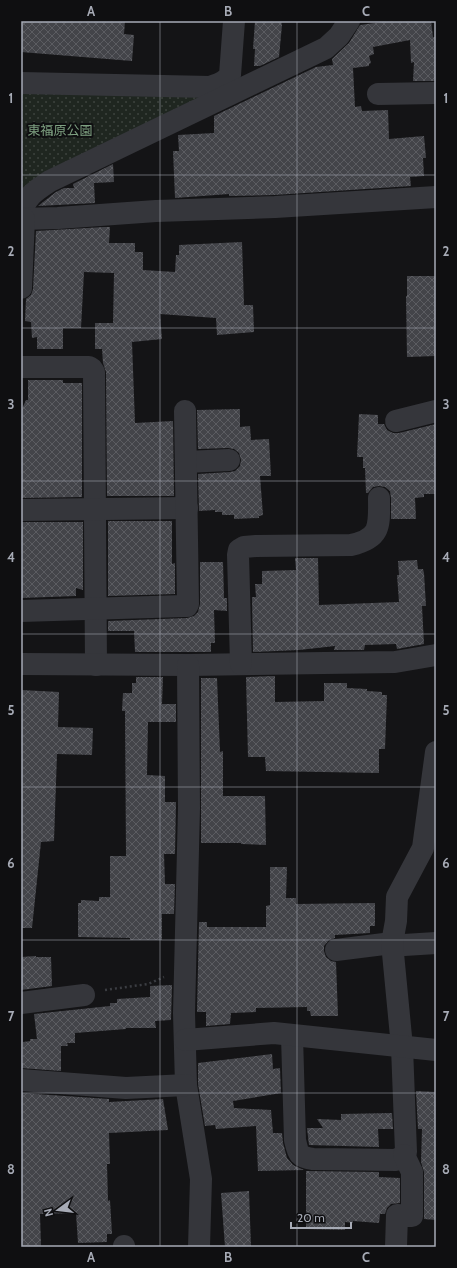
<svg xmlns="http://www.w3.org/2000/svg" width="457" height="1268" viewBox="0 0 457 1268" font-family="Cabin,'Noto Sans JP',sans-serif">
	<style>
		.park { fill: url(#park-dots) }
		.building { fill: url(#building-cross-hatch) }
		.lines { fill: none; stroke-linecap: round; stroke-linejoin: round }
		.path { stroke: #3b3d42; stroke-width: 2.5; stroke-dasharray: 2 3; stroke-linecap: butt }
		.minor { stroke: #35363b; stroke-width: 22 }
		.grid { fill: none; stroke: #a7abb6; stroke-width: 1; stroke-opacity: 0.55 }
		.labels { text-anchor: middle; stroke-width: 4; stroke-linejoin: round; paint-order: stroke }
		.park-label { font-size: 13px; fill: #7ea081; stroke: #0f0f11 }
		.neatline { fill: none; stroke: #a7abb6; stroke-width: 1.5 }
		.grid-label { font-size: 13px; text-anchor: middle; font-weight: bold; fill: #a7abb6 }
	</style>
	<defs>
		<pattern id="park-dots" width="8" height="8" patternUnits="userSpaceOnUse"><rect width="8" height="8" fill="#1f2620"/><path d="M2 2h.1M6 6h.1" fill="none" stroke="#3d433e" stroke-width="1.8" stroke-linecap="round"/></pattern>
		<pattern id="building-cross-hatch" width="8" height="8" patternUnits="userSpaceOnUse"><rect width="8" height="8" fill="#434449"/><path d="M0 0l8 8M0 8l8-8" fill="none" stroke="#5b5c61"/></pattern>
	</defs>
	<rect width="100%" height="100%" fill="#141416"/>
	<polygon class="park" points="21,90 216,96 21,204"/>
	<g class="building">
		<polygon points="21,21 125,21 124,34 134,35 132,61 21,52"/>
		<polygon points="255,21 281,21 282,25 279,57 260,66 254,66 255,49 253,49"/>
		<polygon points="389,21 431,21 433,37 436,37 436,81 413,81 414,62 411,63 410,40 373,47 374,54 369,56 371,63 369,64 369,66 353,68 355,107 361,106 362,111 388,110 389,139 424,136 426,158 423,158 424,176 410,177 411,186 274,195 229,196 229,194 175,198 173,151 179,151 178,135 214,133 214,116 316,67 333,65 332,59 349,43 360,25"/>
		<polygon points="113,164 114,182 94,183 95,203 38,206 56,192 64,188 74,188 73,184"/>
		<polygon points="104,227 110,227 109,243 135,243 135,252 143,252 143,270 175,272 176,255 179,255 179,245 242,242 244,305 253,305 254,332 217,335 216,318 160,314 162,339 132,342 135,423 173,421 174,496 107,496 106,372 103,363 102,349 95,349 95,323 113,323 114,273 84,272 81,328 63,328 63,349 37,349 37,337 32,338 31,322 25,321 26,299 31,295 33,289 36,231"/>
		<polygon points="407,276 436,276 436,356 407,357 406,296 407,296"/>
		<polygon points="28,380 63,380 63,383 82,383 82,497 21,498 21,411 26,400 28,400"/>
		<polygon points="240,409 240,427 250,426 251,440 269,439 271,476 260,476 263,515 259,516 259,518 234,519 234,515 222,515 222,512 215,512 215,510 199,511 198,474 230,472 235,471 240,466 241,460 239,453 234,449 228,448 198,449 197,410"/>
		<polygon points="359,414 378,415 378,424 384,424 387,430 393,433 399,433 436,424 436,494 424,494 424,497 415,498 416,519 391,519 391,498 390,491 385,487 379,486 373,487 368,493 366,493 365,468 363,468 363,457 357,457"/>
		<polygon points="108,521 172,521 172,564 175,563 175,594 108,596"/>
		<polygon points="21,522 83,522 83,590 76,588 76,596 21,598"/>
		<polygon points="295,558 318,558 319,605 399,602 397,575 399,575 398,561 417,560 418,569 423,569 424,573 426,606 422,606 424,644 397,649 396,644 365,645 364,650 334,650 335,646 299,650 253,652 252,597 256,597 255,584 262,584 262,571 296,570"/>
		<polygon points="200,562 223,562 224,598 227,598 227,611 214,610 215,643 211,643 211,652 135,652 134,631 108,631 108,621 187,618 194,616 198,612 200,604"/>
		<polygon points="275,676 275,702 324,701 324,683 347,683 347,688 367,689 367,691 382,692 382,695 387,695 385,749 379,749 379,773 266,771 265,757 248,757 246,677"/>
		<polygon points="136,677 163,677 162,704 176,704 176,722 148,722 147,775 165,776 165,802 176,802 175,854 164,854 165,884 175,884 174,914 162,914 162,940 130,940 130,938 78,937 78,903 81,903 81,900 99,901 99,897 110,897 110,856 126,856 125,711 122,711 123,693 132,693 132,683 136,683"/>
		<polygon points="201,678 217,678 220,752 223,751 223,796 265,796 266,845 241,844 241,843 201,843"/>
		<polygon points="21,690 59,692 58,727 93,728 92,755 57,754 54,841 41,842 32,928 21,928"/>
		<polygon points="270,867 287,867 286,898 296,898 296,904 375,903 375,926 370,926 370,933 335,935 335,938 329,940 324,946 324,951 326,957 331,961 336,962 338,1016 311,1016 310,1011 307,1011 307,1007 256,1008 256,1012 231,1013 230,1024 206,1026 206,1012 197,1012 199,922 207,922 207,927 266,927 266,906 270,905"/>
		<polygon points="36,956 36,957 51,957 52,986 21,990 21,957"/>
		<polygon points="172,985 171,1020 155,1021 156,1028 126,1028 126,1029 75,1033 75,1043 67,1043 68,1046 61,1046 61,1071 21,1068 21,1063 23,1063 23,1042 30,1041 30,1039 37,1039 34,1014 110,1006 110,1003 117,1003 117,999 150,997 150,986"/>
		<polygon points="272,1054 273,1069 280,1068 281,1093 233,1101 234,1108 271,1110 273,1133 282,1133 283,1143 287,1158 293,1165 304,1170 258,1171 256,1126 216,1129 215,1125 205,1126 198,1084 198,1063"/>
		<polygon points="416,1091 436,1092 436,1220 424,1219 424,1172 421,1162 422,1129 418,1129"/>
		<polygon points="21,1093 109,1099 109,1102 163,1099 168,1130 109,1133 110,1164 107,1164 108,1201 110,1200 112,1234 107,1234 107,1242 78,1243 76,1213 40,1214 41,1245 40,1247 21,1247"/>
		<polygon points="392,1113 393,1129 378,1129 379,1147 309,1145 307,1128 323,1128 317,1119 341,1120 341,1114"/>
		<polygon points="306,1171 379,1172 379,1177 400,1178 400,1203 391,1204 387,1208 385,1214 380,1214 379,1223 353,1221 353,1223 345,1222 345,1230 306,1229"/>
		<polygon points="249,1191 251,1247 225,1247 221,1193"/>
	</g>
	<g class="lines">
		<polyline class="path" points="105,990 148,984 164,977"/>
		<g class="minor">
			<path d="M21,83L210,87C218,84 225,83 230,75L234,21"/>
			<polyline points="378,94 436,93"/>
			<path d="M21,214C26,196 35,191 50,181L326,48L339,36L349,21"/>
			<polyline points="21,219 58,218 156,211 275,207 436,197"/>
			<polyline points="21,288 24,219"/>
			<polyline points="21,367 89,367 92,369 94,372 96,665"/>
			<polyline points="396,421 436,411"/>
			<polyline points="186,462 229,460"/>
			<polyline points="21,510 187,508"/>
			<polyline points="21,611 184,606 187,606 188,604 185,411"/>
			<polyline points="21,664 188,665 395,662 436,655"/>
			<path d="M241,664L238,555L239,550L244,547L256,546L351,545C382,538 379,525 379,498"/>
			<polyline points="188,665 189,808 184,1013 186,1085 201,1179 199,1247"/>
			<polyline points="336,950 392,943 404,945 436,943"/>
			<polyline points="21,1003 84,995"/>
			<path d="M292,1036L295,1140C298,1153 298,1157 313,1159L396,1160L403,1156L406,1152L402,1047L392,943L396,921L397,897L423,848L436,752"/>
			<polyline points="185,1040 274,1033 436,1050"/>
			<polyline points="21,1080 126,1088 186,1085"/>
			<polyline points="124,1246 124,1247"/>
			<polyline points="396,1247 397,1215 412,1216 412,1172 404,1155"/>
		</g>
	</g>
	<path class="grid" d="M160,21V1247M297,21V1247M21,175H436M21,328H436M21,481H436M21,634H436M21,787H436M21,940H436M21,1093H436"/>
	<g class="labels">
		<g class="park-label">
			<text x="60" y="135">東福原公園</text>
		</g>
	</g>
	<rect width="457" height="1268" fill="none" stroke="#0f0f11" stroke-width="44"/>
	<g transform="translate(58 1210) rotate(255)" stroke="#0f0f11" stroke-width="3" paint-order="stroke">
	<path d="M0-3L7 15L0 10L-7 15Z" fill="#a7abb6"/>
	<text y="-6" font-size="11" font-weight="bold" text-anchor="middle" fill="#a7abb6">N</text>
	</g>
	<path d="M291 1222v6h60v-6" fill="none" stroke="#a7abb6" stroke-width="2"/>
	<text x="297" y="1222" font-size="12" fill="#a7abb6" stroke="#0f0f11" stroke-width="3" paint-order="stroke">20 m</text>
	<rect x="22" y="22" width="413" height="1224" class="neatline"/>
	<g class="grid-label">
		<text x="91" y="16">A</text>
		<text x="228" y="16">B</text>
		<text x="366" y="16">C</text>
		<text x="11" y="103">1</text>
		<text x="446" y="103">1</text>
		<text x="11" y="256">2</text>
		<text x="446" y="256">2</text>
		<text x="11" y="409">3</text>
		<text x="446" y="409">3</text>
		<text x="11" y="562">4</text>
		<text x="446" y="562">4</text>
		<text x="11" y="715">5</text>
		<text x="446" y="715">5</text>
		<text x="11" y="868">6</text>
		<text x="446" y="868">6</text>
		<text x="11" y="1021">7</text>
		<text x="446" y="1021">7</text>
		<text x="11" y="1174">8</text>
		<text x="446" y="1174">8</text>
		<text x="91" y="1262">A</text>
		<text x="228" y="1262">B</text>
		<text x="366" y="1262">C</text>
	</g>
</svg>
